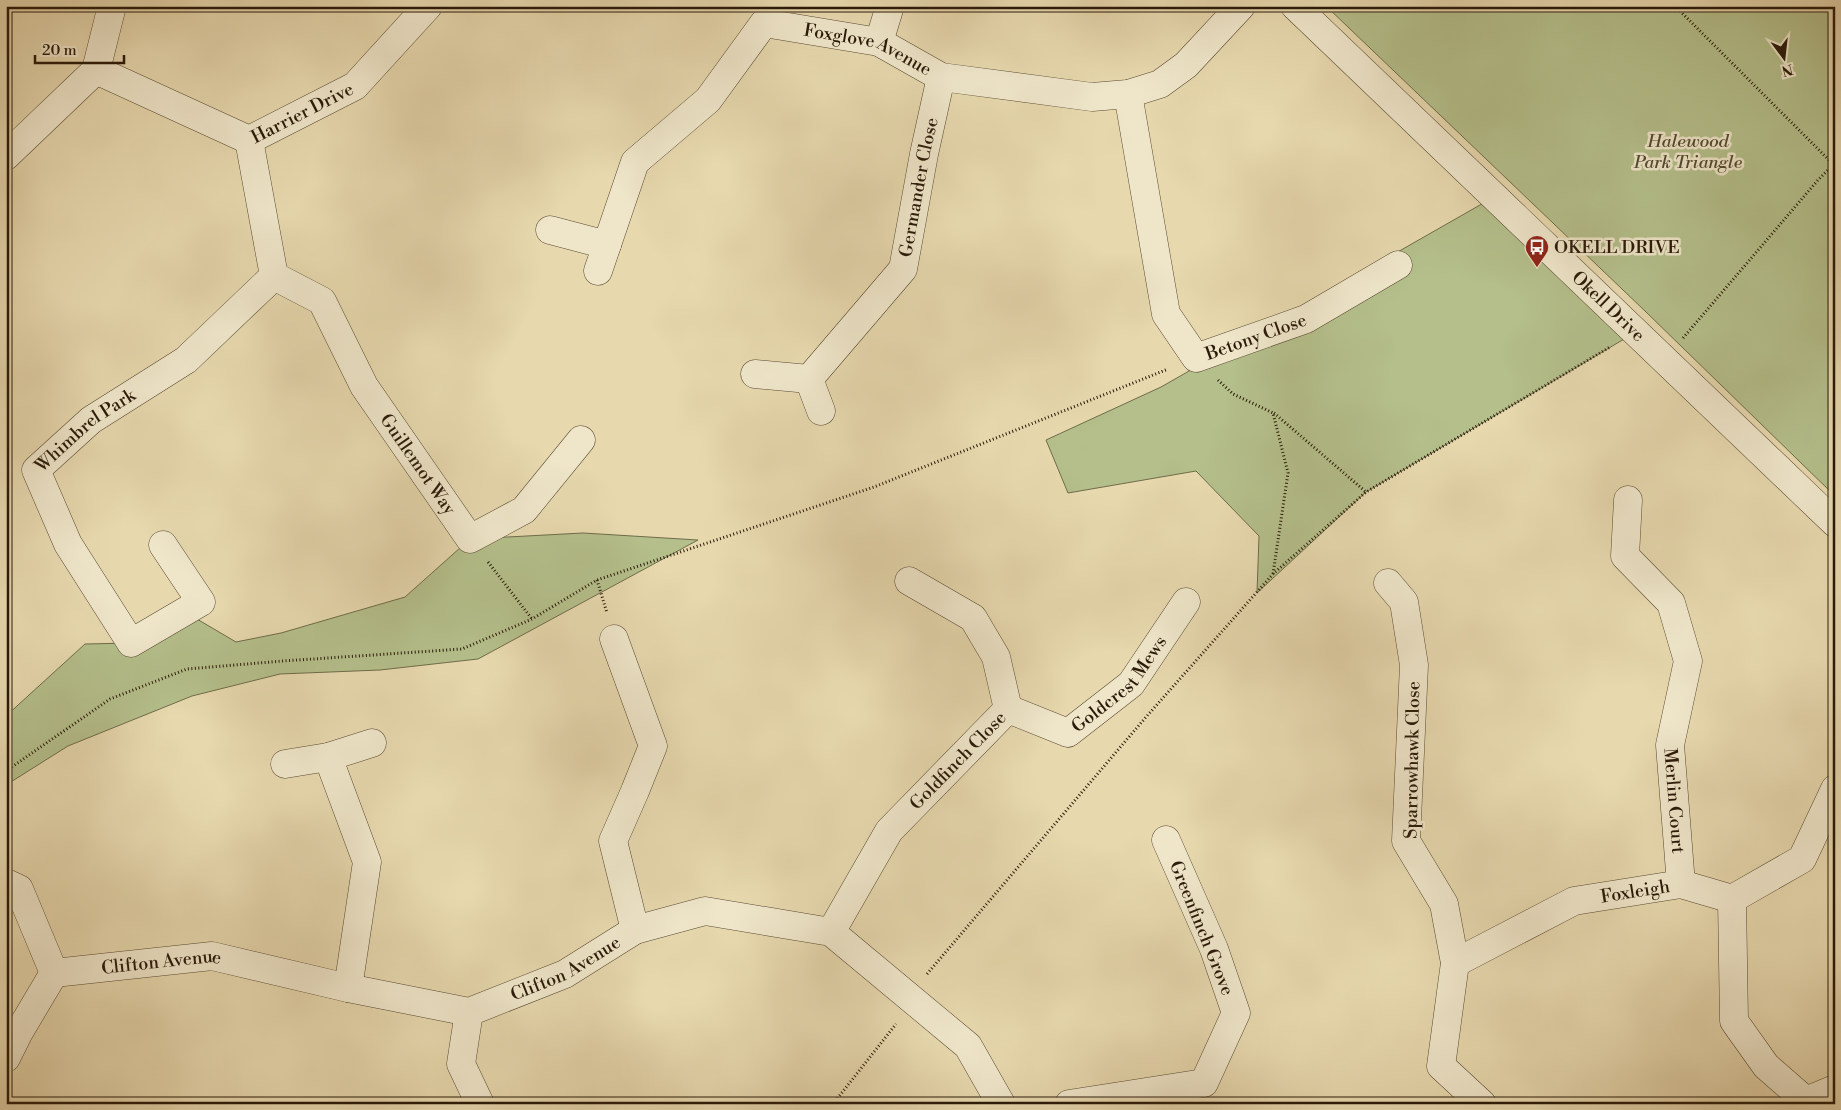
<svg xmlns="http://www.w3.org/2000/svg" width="1841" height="1110" viewBox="0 0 1841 1110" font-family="'Libre Bodoni',serif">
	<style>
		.green { fill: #b4bf8b; stroke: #6f6c4a }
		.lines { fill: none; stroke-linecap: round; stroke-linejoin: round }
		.minor-casing { stroke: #594a32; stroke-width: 29 }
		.path { stroke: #2a1a09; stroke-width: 3; stroke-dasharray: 1 2.5; stroke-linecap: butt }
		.minor { stroke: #efe6ca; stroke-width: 28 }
		.labels { text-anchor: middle; stroke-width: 5; stroke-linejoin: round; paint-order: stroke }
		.street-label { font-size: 18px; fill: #2a1a09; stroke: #efe6ca }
		.park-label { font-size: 18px; font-style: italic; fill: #534c30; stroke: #efe6ca }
		.poi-label { font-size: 18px; fill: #2a1a09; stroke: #efe6ca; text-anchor: start }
	</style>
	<rect width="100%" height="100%" fill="#e7d8ae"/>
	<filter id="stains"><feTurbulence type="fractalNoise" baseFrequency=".004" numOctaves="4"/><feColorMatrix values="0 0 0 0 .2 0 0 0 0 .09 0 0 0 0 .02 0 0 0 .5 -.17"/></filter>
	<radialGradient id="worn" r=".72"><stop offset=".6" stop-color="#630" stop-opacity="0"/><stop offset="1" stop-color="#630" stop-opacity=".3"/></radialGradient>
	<g class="green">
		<polygon points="1326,6 1835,6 1835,496 1645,311"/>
		<polygon points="1494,197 1636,332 1366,492 1257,593 1259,536 1196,471 1068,493 1046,440 1161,387"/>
		<polygon points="583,533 698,540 478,659 380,670 280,674 192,696 68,746 6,785 6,716 85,644 131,643 185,612 236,642 281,633 405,597 470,539"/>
	</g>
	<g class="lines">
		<g class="minor-casing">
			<g id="minor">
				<path id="s1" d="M1295,6L1835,523"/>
				<polyline points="879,42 890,6"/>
				<path id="s2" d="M96,70L249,140L355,86L428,6"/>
				<path id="s3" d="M1128,94L1166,314L1196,358L1306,319L1398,265"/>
				<polyline points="6,156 96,70 112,6"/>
				<polyline points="550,230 607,245"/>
				<path id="s4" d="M598,271L635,162L708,100L764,23L879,42L941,77L1092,97L1128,94L1160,84L1186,65L1241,6"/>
				<path id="s5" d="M274,276L322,301L364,386L470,539L524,510L581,440"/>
				<polyline points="755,374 809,379"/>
				<path id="s6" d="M821,411L809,379L903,269L924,154L941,77"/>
				<path id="s7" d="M1628,500L1625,556L1671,603L1688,661L1670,745L1681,884"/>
				<path id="s8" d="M163,545L201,602L131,643L68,544L36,470L91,420L186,360L274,276L249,140"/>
				<polyline points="1388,583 1404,602 1414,665 1406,841 1444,904 1455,963 1441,1066 1482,1104"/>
				<polyline points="614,639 653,746 635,791 613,841 635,930"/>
				<path id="s9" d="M1008,709L1068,733L1131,684L1186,602"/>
				<polyline points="328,757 367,862 348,988"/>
				<polyline points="285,764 328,757 372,743"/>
				<polyline points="6,883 19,889 54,973"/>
				<polyline points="1732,899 1734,1021 1766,1066 1806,1101 1835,1089"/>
				<path id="s10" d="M831,932L889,831L1008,709L996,657L973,618L909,581"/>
				<path id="s11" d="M1455,963L1574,901L1681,884L1732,899L1802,859L1835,789"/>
				<path id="s12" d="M54,973L212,956L348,988L469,1012L565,974L635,930L705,911L831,932L968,1046L1001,1104"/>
				<polyline points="469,1012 461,1064 480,1104"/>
				<polyline points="6,1058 19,1032 54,973"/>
				<polyline points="1069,1104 1204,1083 1236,1013 1214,949 1166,840"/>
			</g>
		</g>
		<g class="path">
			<polyline points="1675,6 1835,166"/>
			<polyline points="1683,338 1818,180 1835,163"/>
			<polyline points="1218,380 1233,394 1273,413 1288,473 1273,574"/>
			<polyline points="1274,413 1366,492"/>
			<polyline points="488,562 532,619"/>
			<polyline points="597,580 607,613"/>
			<polyline points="6,771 110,699 187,669 283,661 462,649 532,619 597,580 874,487 1168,369"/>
			<polyline points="927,974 1146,717 1273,574 1366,492 1610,347"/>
			<polyline points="833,1104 896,1024"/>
		</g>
		<use href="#minor" class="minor"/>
	</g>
	<defs>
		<g id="bus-pin" transform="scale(1.25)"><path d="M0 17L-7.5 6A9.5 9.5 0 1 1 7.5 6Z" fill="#8f2418" stroke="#efe6ca"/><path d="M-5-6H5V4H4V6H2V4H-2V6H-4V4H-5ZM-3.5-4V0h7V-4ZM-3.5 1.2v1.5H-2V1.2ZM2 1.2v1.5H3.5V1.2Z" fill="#fff"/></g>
	</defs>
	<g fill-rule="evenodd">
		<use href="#bus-pin" x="1537" y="247"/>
	</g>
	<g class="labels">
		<g class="street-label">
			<text dy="6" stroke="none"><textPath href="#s4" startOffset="414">Foxglove Avenue</textPath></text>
			<text dy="6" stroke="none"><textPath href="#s2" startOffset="228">Harrier Drive</textPath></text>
			<text dy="6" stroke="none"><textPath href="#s6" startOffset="262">Germander Close</textPath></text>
			<text dy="6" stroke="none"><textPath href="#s1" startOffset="434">Okell Drive</textPath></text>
			<text dy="6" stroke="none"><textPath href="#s3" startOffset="340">Betony Close</textPath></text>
			<text dy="6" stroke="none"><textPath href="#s8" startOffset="411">Whimbrel Park</textPath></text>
			<text dy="6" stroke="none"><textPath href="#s5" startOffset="244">Guillemot Way</textPath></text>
			<text dy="6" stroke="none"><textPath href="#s9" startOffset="136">Goldcrest Mews</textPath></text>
			<text dy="6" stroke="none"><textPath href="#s10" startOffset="215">Goldfinch Close</textPath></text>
			<text transform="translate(1412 760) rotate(-89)" y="6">Sparrowhawk Close</text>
			<text dy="6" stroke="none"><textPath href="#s7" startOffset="324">Merlin Court</textPath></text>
			<text dy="6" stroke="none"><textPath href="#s11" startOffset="196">Foxleigh</textPath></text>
			<text transform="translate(1202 928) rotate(68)" y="6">Greenfinch Grove</text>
			<text dy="6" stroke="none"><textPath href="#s12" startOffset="108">Clifton Avenue</textPath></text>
			<text dy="6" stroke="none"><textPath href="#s12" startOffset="528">Clifton Avenue</textPath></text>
		</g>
		<g class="park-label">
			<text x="1688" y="147">Halewood<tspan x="1688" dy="21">Park Triangle</tspan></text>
		</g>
		<g class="poi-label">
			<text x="1554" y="253">OKELL DRIVE</text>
		</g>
	</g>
	<rect width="1841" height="1110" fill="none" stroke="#e7d8ae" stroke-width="25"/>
	<rect x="8" y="8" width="1826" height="1095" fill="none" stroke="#2a1a09" stroke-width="2.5"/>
	<rect x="12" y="12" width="1816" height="1085" fill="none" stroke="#2a1a09"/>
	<g transform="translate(1784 58) rotate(165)" stroke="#efe6ca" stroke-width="4" paint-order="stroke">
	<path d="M0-4L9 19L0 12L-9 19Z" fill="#2a1a09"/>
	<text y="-8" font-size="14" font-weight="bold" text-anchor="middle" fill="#2a1a09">N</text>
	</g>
	<path d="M35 55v8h89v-8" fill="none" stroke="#2a1a09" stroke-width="2.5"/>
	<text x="42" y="55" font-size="15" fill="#2a1a09" stroke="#efe6ca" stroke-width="4" paint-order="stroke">20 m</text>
	<rect width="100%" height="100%" filter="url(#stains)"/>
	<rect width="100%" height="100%" fill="url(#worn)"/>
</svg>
